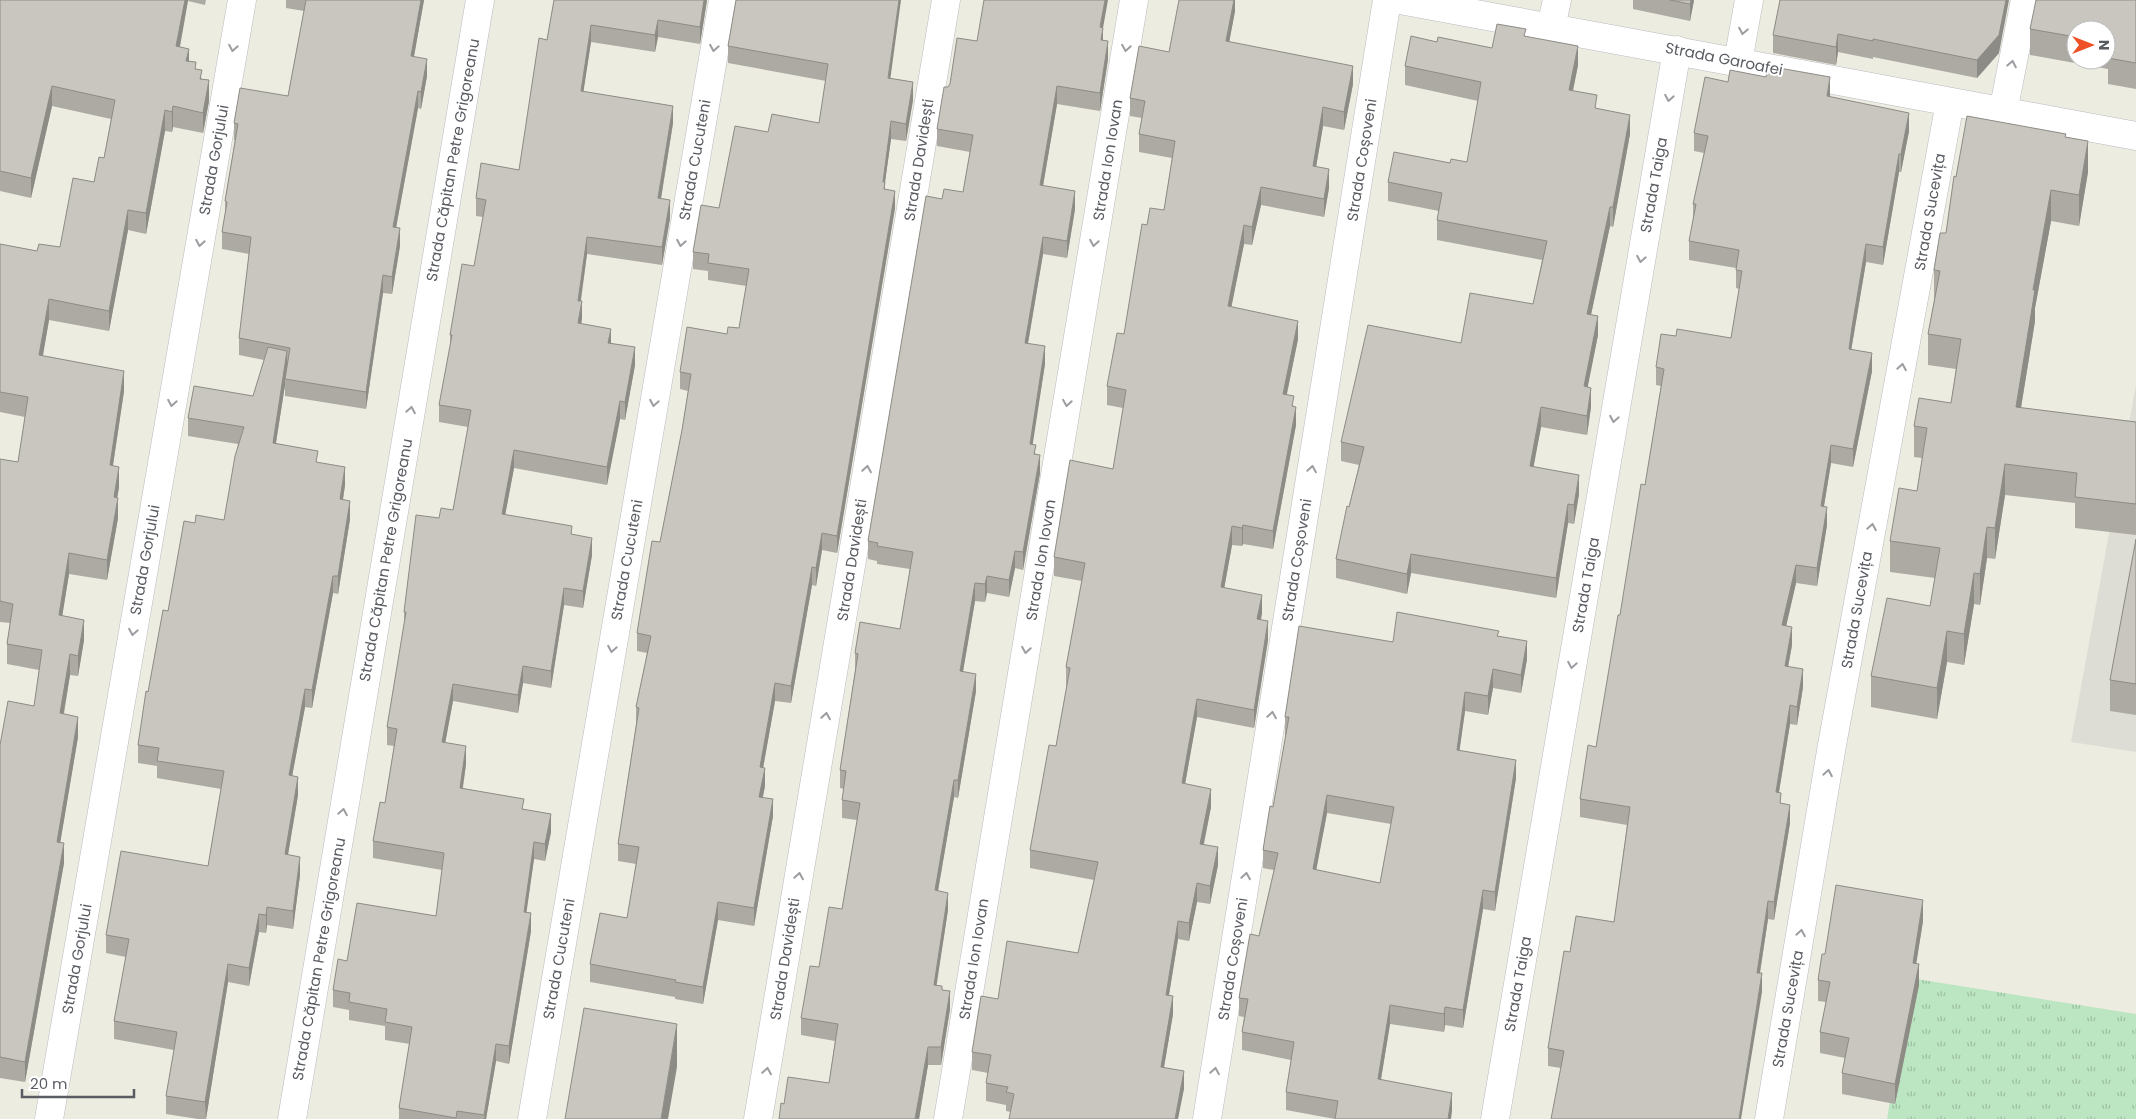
<svg xmlns="http://www.w3.org/2000/svg" width="2136" height="1119" font-family="Poppins,sans-serif">
  <style>
    .industrial { fill: #ddddd5 }
    .grass { fill: url(#grass-tufts) }
    .lines { fill: none; stroke-linecap: round; stroke-linejoin: round }
    .street-casing { stroke: #b9bac0; stroke-width: 29 }
    .street { stroke: #fff; stroke-width: 28 }
    .wall { fill: #acaaa3; fill-rule: evenodd }
    .shaded-wall { fill: #8c8b85 }
    .building { fill: #c8c6be; stroke: #8c8b85; fill-rule: evenodd }
    .oneway { stroke: #9b9da1 }
    .labels { text-anchor: middle; stroke-width: 4; stroke-linejoin: round; paint-order: stroke }
    .street-label { font-size: 15px; fill: #595c62; stroke: #fff }
  </style>
  <defs>
    <pattern id="grass-tufts" width="24" height="20" patternUnits="userSpaceOnUse" patternTransform="scale(1.25)"><rect width="24" height="20" fill="#bce6c2"/><path d="M3 7l-1-3M5 7V3M7 7l1-3M15 17l-1-3M17 17v-4M19 17l1-3" fill="none" stroke="#9cbea1"/></pattern>
  </defs>
  <rect width="100%" height="100%" fill="#edece1"/>
  <path class="industrial" d="M2136 385V752L2071 742Z"/>
  <path class="grass" d="M1910 978 2136 1014V1119H1887Z"/>
  <g class="lines">
    <defs>
      <g id="street">
        <path d="M1400 0 2136 136"/>
        <path d="M1551 27 1557 0"/>
        <path d="M1738 62 1749 0"/>
        <path d="M2003 112 2025 0"/>
        <path d="M49 1119 242 0"/>
        <path d="M292 1119 480 0"/>
        <path d="M532 1119 723 0"/>
        <path d="M758 1119 946 0"/>
        <path d="M948 1119 1134 0"/>
        <path d="M1207 1119 1387 0"/>
        <path d="M1495 1119 1677 50"/>
        <path d="M1769 1119 1832 745 1950 102"/>
      </g>
    </defs>
    <use href="#street" class="street-casing"/>
    <use href="#street" class="street"/>
  </g>
  <g class="wall">
    <path d="M0 0H206L205 5 188 1 180 47 189 61 196 69 202 79 209 101 203 133 173 127 172 132 165 131 146 234 128 230 109 331 49 320 43 356 124 391 113 465 119 487 117 498 118 518 107 580 69 574 62 616 84 640 78 676 70 675 64 714 78 737 60 842 64 863 25 1082 0 1078V745L34 706 39 670 7 664V644L10 623 0 622V459L18 462 25 417 0 412V244L37 251 60 247 94 182 104 158 111 119 52 106 31 198 0 191Z"/>
    <path d="M286 0H424L414 56 427 76 421 109 418 108 396 228 400 246 392 294 383 293 366 409 285 396V385L276 443 318 463 345 485 343 500 350 519 338 594 333 593 312 708 305 707 292 776 298 795 288 855 300 875 293 929 267 925 266 933 259 932 249 986 228 982 206 1119H198L166 1114V1096L174 1050 114 1039V1021L126 957 106 953V935L208 866 221 789 157 778V766L138 763V745L148 692 168 611 195 523 224 520 238 444 188 436V418L253 396 264 360 239 355V338L249 254 222 249V232L225 214V201L235 140H234V123L288 96 304 11 286 8Z"/>
    <path d="M554 0H707L700 44 658 37 655 52 591 42 583 91 673 123 661 199 670 218 662 265 587 254 581 301 582 319 581 324 611 343 635 365 625 420 620 419 607 485 514 468 505 515 572 535 592 555 583 608 564 605 551 688 523 683 518 713 453 701 445 743 466 764 463 788 524 809 551 832 545 861 534 859 526 913 531 931 509 1064 496 1061 486 1119H399V1108L410 1044 385 1040V1026L349 1020V1010L333 1007V990L347 961 436 916 442 870 373 858V841L385 803 394 746 387 745V727L404 629V612L439 518 453 510 468 427 439 422V405L450 347V335L474 266 483 217 476 216V198L519 170 547 40Z"/>
    <path d="M736 0 891 79 913 100 906 141 891 139 885 182V189L895 208 837 553 822 550 816 586 812 585 791 703 775 701 763 768 765 786 763 797 773 816 754 926 718 920 703 1004 675 999V997L590 982V964L627 918 636 864 618 861V844L636 725V707L647 653 637 651V633L660 542 682 430 688 391 680 389V372L727 334 739 328 746 286 708 280V271L693 269V252L719 208 768 132 819 123 826 81 728 63V46Z"/>
    <path d="M1235 0V11L1229 42 1353 84 1344 130 1323 126 1316 167 1329 188 1324 217 1261 205 1252 245 1244 244 1231 307 1298 339 1287 394 1294 407 1296 425 1273 549 1243 544 1242 546 1232 545 1224 588 1262 613 1261 620 1268 640 1254 728 1197 717 1185 784 1211 807 1204 844 1218 865 1210 904 1197 902 1189 941 1178 939 1169 995 1173 1014 1164 1067 1184 1089 1011 1112 1006 1111V1105L986 1101V1083L988 1073 972 1070V1052L998 999 1078 953 1094 880 1030 868V850L1056 746 1067 686 1066 685V667L1082 581 1054 576V557L1113 469 1123 408 1107 405V386L1124 334 1147 225 1164 210 1172 158 1139 152V134L1142 118 1130 116V98L1169 52Z"/>
    <path d="M1633 0H1694L1690 21 1633 9Z"/>
    <path d="M1780 0 1999 53 1977 78 1873 57V59L1838 52 1836 65 1773 53V35Z"/>
    <path d="M2136 0V89L2108 84V69L2030 55V29ZM2076 30H2106V60H2076Z"/>
    <path d="M1103 28V40L1108 59 1100 111 1057 104 1043 186 1075 209 1067 258 1043 254 1028 343 1045 364 1032 444 1036 455 1040 473 1023 570 1015 568 1009 597 987 593 985 602 975 601 963 671 976 691 958 798 954 797 938 891 948 910 936 985 942 990 950 1009 941 1065H928L919 1119H779L784 1104 829 1083 835 1041 801 1035V1018L819 967 842 909 857 820 842 818V800L844 789 840 788V770L855 671V653L900 629 910 569 877 564V561L868 559V541L942 199 963 192 970 152 937 146V129L948 87 977 41Z"/>
    <path d="M1526 36 1578 65 1573 91 1630 134 1613 227 1610 226 1591 315 1598 335 1587 387 1591 407 1587 435 1541 427 1533 467 1579 494 1574 524 1568 523 1556 598 1411 573 1407 594 1336 578V559L1359 465 1341 461V442L1461 343 1533 304 1542 260 1437 240V220L1439 211 1388 201V182L1450 163 1467 162 1478 101 1405 85V66L1437 42 1492 48Z"/>
    <path d="M1728 82 1830 95V97L1909 131 1901 172H1899L1883 265 1866 262 1852 345 1851 350 1872 371 1853 467 1831 463 1824 506 1827 525 1817 586 1796 583 1786 626 1792 645 1788 666 1803 687 1797 725 1790 724 1779 792 1781 804 1790 823 1774 920 1768 919 1760 973 1762 992 1561 1068 1548 1066V1048L1570 952 1614 922 1627 825 1580 817V799L1596 747 1645 485 1661 386 1656 385V367L1676 336 1731 338 1739 289 1736 288V268L1689 260V241L1693 220V204L1704 153 1694 151V133Z"/>
    <path d="M2066 137 2088 172 2079 226 2051 221 2035 308V321L2021 408 2136 422V535L2075 528V503L2005 495 1995 559 1987 558 1980 605 1974 604 1964 665 1947 662 1937 719 1871 707V676L1930 606 1935 578 1890 572V541L1917 491 1922 458 1914 457V426L1951 403 1956 369 1928 365V334L1934 301V270L1946 233 1956 177Z"/>
    <path d="M2136 539V715L2110 711V680Z"/>
    <path d="M1499 636 1527 659 1521 693 1493 688 1488 715 1465 711 1459 751 1516 778 1495 911 1483 909 1463 1028 1445 1025 1444 1032 1390 1024 1381 1079 1452 1111 1335 1119 1286 1110V1092L1291 1060 1242 1050V1032L1244 1017 1239 1016V998L1259 936 1274 870 1263 868V850L1273 807 1286 735H1285V717L1393 642ZM1327 813 1391 824 1380 883 1316 870Z"/>
    <path d="M1923 921 1916 963 1919 985 1895 1104 1842 1094V1073L1845 1058 1820 1053V1032L1826 1002 1818 1001V980L1825 954Z"/>
  </g>
  <g class="shaded-wall">
    <path d="M185 0H188L176 67V46Z"/>
    <path d="M421 0H424L411 73V56Z"/>
    <path d="M704 0H707L700 44V27Z"/>
    <path d="M899 0H901L888 96V78Z"/>
    <path d="M1105 0H1108L1103 28V45L1101 58 1100 27Z"/>
    <path d="M1234 0H1235V11L1226 59V41Z"/>
    <path d="M1691 0H1694L1690 21V4Z"/>
    <path d="M2006 0H2009L1999 53 1977 78V60Z"/>
    <path d="M658 20V37L655 52V35Z"/>
    <path d="M591 25V42L581 108V91Z"/>
    <path d="M1838 34V52L1836 65V47Z"/>
    <path d="M1108 41V59L1100 111V93Z"/>
    <path d="M1578 46V65L1569 109V90Z"/>
    <path d="M189 49V69L186 61Z"/>
    <path d="M427 59V76L421 109V92Z"/>
    <path d="M1353 66V84L1344 130V112Z"/>
    <path d="M1830 77V95L1827 115V96Z"/>
    <path d="M209 80V101L203 133V113Z"/>
    <path d="M913 82V100L906 141V124Z"/>
    <path d="M52 86V106L31 198V178Z"/>
    <path d="M1057 86V104L1040 203V185Z"/>
    <path d="M418 91V108L393 244V227Z"/>
    <path d="M173 106V127L172 132V112Z"/>
    <path d="M673 106V123L658 216V198Z"/>
    <path d="M1323 107V126L1313 185V166Z"/>
    <path d="M165 110V131L146 234V213Z"/>
    <path d="M1909 113V131L1901 172V154Z"/>
    <path d="M1630 115V134L1613 227V207Z"/>
    <path d="M891 121V139L885 182V200L883 182Z"/>
    <path d="M2088 141V172L2079 226V195Z"/>
    <path d="M1899 154V172L1883 265V247Z"/>
    <path d="M1329 169V188L1324 217V199Z"/>
    <path d="M1261 187V205L1252 245V227Z"/>
    <path d="M2051 190V221L2035 308V321L2016 438V407L2033 290Z"/>
    <path d="M895 191V208L837 553V536Z"/>
    <path d="M1075 191V209L1067 258V241Z"/>
    <path d="M670 200V218L662 265V247Z"/>
    <path d="M1610 207V226L1587 333V314Z"/>
    <path d="M128 210V230L109 331V311Z"/>
    <path d="M1244 225V244L1228 324V306Z"/>
    <path d="M400 228V246L392 294V277Z"/>
    <path d="M587 237V254L578 318V301Z"/>
    <path d="M1043 237V254L1025 361V343Z"/>
    <path d="M1866 244V262L1852 345 1849 367V349L1852 327Z"/>
    <path d="M383 275V293L366 409V392Z"/>
    <path d="M49 299V320L39 376V355Z"/>
    <path d="M582 301V319L578 341V323Z"/>
    <path d="M1598 316V335L1584 406V386Z"/>
    <path d="M1298 321V339L1283 412V394Z"/>
    <path d="M611 329V347L608 343Z"/>
    <path d="M1045 346V364L1030 462V444Z"/>
    <path d="M635 347V365L625 420V402Z"/>
    <path d="M287 351V369L285 379V385L273 461V443Z"/>
    <path d="M1872 353V371L1853 467V449Z"/>
    <path d="M124 371V391L110 485V465Z"/>
    <path d="M1591 388V407L1587 435V416Z"/>
    <path d="M620 401V419L607 485V467Z"/>
    <path d="M1296 407V425L1273 549V531Z"/>
    <path d="M1541 407V427L1530 486V466Z"/>
    <path d="M1831 445V463L1821 524V506Z"/>
    <path d="M514 450V468L502 532V514Z"/>
    <path d="M1040 455V473L1023 570V552Z"/>
    <path d="M2005 464V495L1995 559V528Z"/>
    <path d="M119 467V487L114 517V497Z"/>
    <path d="M345 467V485L340 517V499Z"/>
    <path d="M1579 475V494L1574 524V505Z"/>
    <path d="M118 498V518L107 580V560Z"/>
    <path d="M350 501V519L338 594V576Z"/>
    <path d="M1568 504V523L1556 598V578Z"/>
    <path d="M1827 507V525L1817 586V568Z"/>
    <path d="M1243 525V544L1242 546V528Z"/>
    <path d="M1232 526V545L1221 606V587Z"/>
    <path d="M1987 527V558L1980 605V574Z"/>
    <path d="M822 533V550L816 586V568Z"/>
    <path d="M592 538V555L583 608V591Z"/>
    <path d="M1015 551V568L1009 597V580Z"/>
    <path d="M69 553V574L59 636V615Z"/>
    <path d="M1411 554V573L1407 594V574Z"/>
    <path d="M1796 565V583L1782 644V625Z"/>
    <path d="M812 567V585L791 703V686Z"/>
    <path d="M1974 573V604L1964 665V634Z"/>
    <path d="M333 576V593L312 708V690Z"/>
    <path d="M987 576V593L985 602V584Z"/>
    <path d="M975 583V601L960 689V671Z"/>
    <path d="M564 588V605L551 688V671Z"/>
    <path d="M1262 595V613L1257 638V619Z"/>
    <path d="M84 620V640L78 676V656Z"/>
    <path d="M1268 621V640L1254 728V710Z"/>
    <path d="M1792 627V645L1785 684V666Z"/>
    <path d="M1947 631V662L1937 719V688Z"/>
    <path d="M1527 641V659L1521 693V675Z"/>
    <path d="M70 654V675L60 734V713Z"/>
    <path d="M523 666V683L518 713V695Z"/>
    <path d="M1493 669V688L1488 715V696Z"/>
    <path d="M1803 669V687L1797 725V707Z"/>
    <path d="M976 674V691L958 798V780Z"/>
    <path d="M775 683V701L760 785V767Z"/>
    <path d="M453 684V701L442 760V742Z"/>
    <path d="M305 689V707L289 793V775Z"/>
    <path d="M1465 692V711L1457 769V750Z"/>
    <path d="M1197 699V717L1182 801V783Z"/>
    <path d="M1790 705V724L1776 810V792Z"/>
    <path d="M78 717V737L57 862V842Z"/>
    <path d="M466 746V764L460 805V788Z"/>
    <path d="M1516 760V778L1495 911V892Z"/>
    <path d="M765 768V786L759 814V797Z"/>
    <path d="M298 777V795L285 872V854Z"/>
    <path d="M954 780V797L935 908V890Z"/>
    <path d="M1211 789V807L1200 862V844Z"/>
    <path d="M1327 795V813L1313 887V869Z"/>
    <path d="M773 799V816L754 926V908Z"/>
    <path d="M1790 805V823L1774 920V902Z"/>
    <path d="M551 814V832L545 861V844Z"/>
    <path d="M534 842V859L524 930V912Z"/>
    <path d="M64 843V863L25 1082V1062Z"/>
    <path d="M1218 847V865L1210 904V886Z"/>
    <path d="M300 857V875L293 929V911Z"/>
    <path d="M1197 883V902L1189 941V923Z"/>
    <path d="M1483 890V909L1463 1028V1010Z"/>
    <path d="M948 893V910L934 1002V985Z"/>
    <path d="M1923 900V921L1913 984V963Z"/>
    <path d="M1768 901V919L1757 991V973Z"/>
    <path d="M718 902V920L703 1004V987Z"/>
    <path d="M267 907V925L266 933V915Z"/>
    <path d="M531 913V931L509 1064V1046Z"/>
    <path d="M259 914V932L249 986V968Z"/>
    <path d="M1178 921V939L1166 1013V995Z"/>
    <path d="M228 964V982L206 1119 205 1102Z"/>
    <path d="M1919 964V985L1895 1104V1084Z"/>
    <path d="M1762 973V992L1741 1119H1739Z"/>
    <path d="M950 991V1009L941 1065V1047Z"/>
    <path d="M1173 996V1014L1161 1085V1067Z"/>
    <path d="M1390 1005V1024L1378 1097V1079Z"/>
    <path d="M1445 1007V1025L1444 1032V1014Z"/>
    <path d="M677 1024V1067L668 1119H661Z"/>
    <path d="M496 1044V1061L486 1119H484Z"/>
    <path d="M928 1047V1065L919 1119H915Z"/>
    <path d="M1184 1071V1089L1178 1119H1175Z"/>
    <path d="M1452 1093V1111L1451 1119H1448Z"/>
  </g>
  <g class="building">
    <path d="M0 0H185L176 46 189 49 186 61 196 62 195 69 202 70 200 79 209 80 203 113 173 106 172 112 165 110 146 213 128 210 109 311 49 299 39 355 124 371 110 465 119 467 114 497 118 498 107 560 69 553 59 615 84 620 78 656 70 654 60 713 78 717 57 842 64 843 25 1062 0 1057V745L8 701 34 706 42 650 7 644 13 604 0 601V459L18 462 28 397 0 392V244L37 251 39 244 60 247 73 178 94 182 99 157 104 158 115 100 52 86 31 178 0 171Z"/>
    <path d="M306 0H421L411 56 427 59 421 92 418 91 393 227 400 228 392 277 383 275 366 392 285 379 290 348 239 338 251 237 222 232 227 202 225 201 238 124 234 123 240 88 288 96Z"/>
    <path d="M554 0H704L700 27 658 20 655 35 591 25 581 91 673 106 658 198 670 200 662 247 587 237 578 301H582L578 323 611 329 608 343 635 347 625 402 620 401 607 467 514 450 502 514 572 526 571 534 592 538 583 591 564 588 551 671 523 666 518 695 453 684 442 742 466 746 460 788 524 799 522 809 551 814 545 844 534 842 524 912 531 913 509 1046 496 1044 484 1115 457 1111 456 1118 399 1108 412 1027 385 1022 387 1009 349 1002 350 993 333 990 338 959 347 961 357 903 436 916 444 853 373 841 380 802 385 803 397 729 387 727 406 612H404L416 515 439 518 441 508 453 510 471 410 439 405 452 335H450L462 264 474 266 486 200 476 198 481 163 519 170 539 38 547 40Z"/>
    <path d="M736 0H899L888 78 913 82 906 124 891 121 883 182H885L884 189 895 191 837 536 822 533 816 568 812 567 791 686 775 683 760 767 765 768 759 797 773 799 754 908 718 902 703 987 675 982 676 980 590 964 600 913 627 918 639 847 618 844 639 708 636 707 651 636 637 633 652 541 660 542 682 430 691 374 680 372 687 327 727 334 728 327 739 328 749 269 708 263 709 254 693 252 701 205 719 208 735 126 768 132 772 114 819 123 828 64 728 46Z"/>
    <path d="M984 0H1105L1100 27 1103 28 1101 40 1108 41 1100 93 1057 86 1040 185 1075 191 1067 241 1043 237 1025 343 1045 346 1030 444 1036 445 1034 454 1040 455 1023 552 1015 551 1009 580 987 576 985 584 975 583 960 671 976 674 958 780H954L935 890 948 893 934 985 942 986V990L950 991 941 1047H928L915 1119H779L781 1103 784 1104 788 1077 829 1083 838 1024 801 1018 810 966 819 967 829 907 842 909 860 803 842 800 846 771 840 770 858 654 855 653 860 622 900 629 913 552 877 546 878 543 868 541 926 196 942 199 944 189 963 192 973 135 937 129 944 87H948L950 84 957 38 977 41Z"/>
    <path d="M1179 0H1234L1226 41 1353 66 1344 112 1323 107 1313 166 1329 169 1324 199 1261 187 1252 227 1244 225 1228 306 1298 321 1283 394 1294 396 1292 406 1296 407 1273 531 1243 525 1242 528 1232 526 1221 587 1262 595 1257 619 1268 621 1254 710 1197 699 1182 783 1211 789 1200 844 1218 847 1210 886 1197 883 1189 923 1178 921 1166 995 1173 996 1161 1067 1184 1071 1175 1119H1009L1014 1094 1006 1092 1008 1087 986 1083 991 1055 972 1052 981 996 998 999 1007 941 1078 953 1098 862 1030 850 1049 745 1056 746 1070 668 1066 667 1085 563 1054 557 1070 460 1113 469 1126 390 1107 386 1117 333 1124 334 1142 224 1147 225 1150 208 1164 210 1175 141 1139 134 1145 101 1130 98 1139 46 1169 52Z"/>
    <path d="M1670 0H1691L1690 4Z"/>
    <path d="M1780 0H2006L1999 35 1977 60 1873 39V41L1838 34 1836 47 1773 35Z"/>
    <path d="M2036 0H2136V63L2108 58 2111 44 2106 43V30H2076V37L2030 29Z"/>
    <path d="M1497 24 1526 29 1524 36 1578 46 1569 90 1597 95 1595 108 1630 115 1613 207H1610L1587 314 1598 316 1584 386 1591 388 1587 416 1541 407 1530 466 1579 475 1574 505 1568 504 1556 578 1411 554 1407 574 1336 559 1347 506 1349 507 1364 447 1341 442 1368 325 1461 343 1470 293 1533 304 1547 241 1437 220 1442 193 1388 182 1394 152 1450 163 1451 159 1467 162 1481 82 1405 66 1411 36 1437 42 1438 37 1492 48Z"/>
    <path d="M1768 66 1830 77 1827 96 1909 113 1901 154H1899L1883 247 1866 244 1852 327 1849 349 1872 353 1853 449 1831 445 1821 506 1827 507 1817 568 1796 565 1782 625 1792 627 1785 666 1803 669 1797 707 1790 705 1776 792 1781 793 1780 803 1790 805 1774 902 1768 901 1757 973H1762L1739 1119H1551L1564 1051 1548 1048 1564 951 1570 952 1576 916 1614 922 1630 807 1580 799 1588 745 1596 747 1618 615H1620L1641 484 1645 485 1664 369 1656 367 1661 334 1676 336 1677 329 1731 338 1742 271 1736 270 1739 250 1689 241 1696 204H1693L1708 136 1694 133 1705 77 1728 82 1730 70 1766 77Z"/>
    <path d="M1967 116 2066 134 2065 137 2088 141 2079 195 2051 190 2033 290H2035L2016 407 2136 422V504L2075 497 2077 473 2005 464 1995 528 1987 527 1980 574 1974 573 1964 634 1947 631 1937 688 1871 676 1887 598 1930 606 1940 548 1890 541 1899 488 1917 491 1927 428 1914 426 1919 398 1951 403 1961 339 1928 334 1940 271 1934 270 1940 233H1946L1954 176 1956 177Z"/>
    <path d="M268 347 287 351 273 443 318 451 316 462 345 467 340 499 350 501 338 576H333L312 690 305 689 289 775 298 777 285 854 300 857 293 911 267 907 266 915 259 914 249 968 228 964 205 1102 166 1096 177 1032 114 1021 129 939 106 935 121 851 208 866 224 771 157 761 159 748 138 745 146 691 148 692 163 610 168 611 184 521 195 523 196 515 224 520 235 456 244 427 188 418 194 386 253 396Z"/>
    <path d="M2136 539V684L2110 680Z"/>
    <path d="M1397 612 1499 631 1497 636 1527 641 1521 675 1493 669 1488 696 1465 692 1457 750 1516 760 1495 892 1483 890 1463 1010 1445 1007 1444 1014 1390 1005 1378 1079 1452 1093 1448 1119H1335L1338 1101 1286 1092 1294 1042 1242 1032 1248 999 1239 998 1250 934 1259 936 1278 853 1263 850 1270 806 1273 807 1289 717H1285L1299 626 1393 642ZM1327 795 1394 807 1380 883 1313 869Z"/>
    <path d="M1836 885 1923 900 1913 963 1919 964 1895 1084 1842 1073 1849 1038 1820 1032 1830 982 1818 980 1822 954H1825Z"/>
    <path d="M584 1008 677 1024 661 1119H565Z"/>
  </g>
  <defs><path id="oneway-chevron" d="M-2-3.5L2.5 0L-2 3.5" fill="none" stroke-width="1.6" stroke-linecap="round" stroke-linejoin="round" transform="scale(1.25)"/></defs>
  <g class="oneway">
    <use href="#oneway-chevron" transform="translate(1743 31) rotate(101)"/>
    <use href="#oneway-chevron" transform="translate(233 48) rotate(100)"/>
    <use href="#oneway-chevron" transform="translate(714 48) rotate(100)"/>
    <use href="#oneway-chevron" transform="translate(1126 48) rotate(99)"/>
    <use href="#oneway-chevron" transform="translate(2012 64) rotate(-79)"/>
    <use href="#oneway-chevron" transform="translate(1669 98) rotate(100)"/>
    <use href="#oneway-chevron" transform="translate(200 243) rotate(100)"/>
    <use href="#oneway-chevron" transform="translate(681 243) rotate(100)"/>
    <use href="#oneway-chevron" transform="translate(1094 243) rotate(99)"/>
    <use href="#oneway-chevron" transform="translate(1641 259) rotate(100)"/>
    <use href="#oneway-chevron" transform="translate(1902 367) rotate(-80)"/>
    <use href="#oneway-chevron" transform="translate(172 403) rotate(100)"/>
    <use href="#oneway-chevron" transform="translate(654 403) rotate(100)"/>
    <use href="#oneway-chevron" transform="translate(1067 403) rotate(99)"/>
    <use href="#oneway-chevron" transform="translate(411 410) rotate(-80)"/>
    <use href="#oneway-chevron" transform="translate(1614 419) rotate(100)"/>
    <use href="#oneway-chevron" transform="translate(867 469) rotate(-81)"/>
    <use href="#oneway-chevron" transform="translate(1312 469) rotate(-81)"/>
    <use href="#oneway-chevron" transform="translate(1872 527) rotate(-80)"/>
    <use href="#oneway-chevron" transform="translate(133 632) rotate(100)"/>
    <use href="#oneway-chevron" transform="translate(612 649) rotate(100)"/>
    <use href="#oneway-chevron" transform="translate(1026 650) rotate(99)"/>
    <use href="#oneway-chevron" transform="translate(1572 665) rotate(100)"/>
    <use href="#oneway-chevron" transform="translate(1272 715) rotate(-81)"/>
    <use href="#oneway-chevron" transform="translate(826 716) rotate(-81)"/>
    <use href="#oneway-chevron" transform="translate(1828 773) rotate(-80)"/>
    <use href="#oneway-chevron" transform="translate(343 812) rotate(-80)"/>
    <use href="#oneway-chevron" transform="translate(799 876) rotate(-81)"/>
    <use href="#oneway-chevron" transform="translate(1246 876) rotate(-81)"/>
    <use href="#oneway-chevron" transform="translate(1801 933) rotate(-80)"/>
    <use href="#oneway-chevron" transform="translate(767 1071) rotate(-81)"/>
    <use href="#oneway-chevron" transform="translate(1215 1071) rotate(-81)"/>
  </g>
  <g class="labels">
    <g class="street-label">
      <text transform="translate(1724 59) rotate(11)" y="5">Strada Garoafei</text>
      <text transform="translate(214 160) rotate(-80)" y="5">Strada Gorjului</text>
      <text transform="translate(453 160) rotate(-80)" y="5">Strada Căpitan Petre Grigoreanu</text>
      <text transform="translate(695 160) rotate(-80)" y="5">Strada Cucuteni</text>
      <text transform="translate(919 160) rotate(-81)" y="5">Strada Davidești</text>
      <text transform="translate(1108 160) rotate(-81)" y="5">Strada Ion Iovan</text>
      <text transform="translate(1362 160) rotate(-81)" y="5">Strada Coșoveni</text>
      <text transform="translate(1654 185) rotate(-80)" y="5">Strada Taiga</text>
      <text transform="translate(1930 212) rotate(-80)" y="5">Strada Sucevița</text>
      <text transform="translate(145 560) rotate(-80)" y="5">Strada Gorjului</text>
      <text transform="translate(386 560) rotate(-80)" y="5">Strada Căpitan Petre Grigoreanu</text>
      <text transform="translate(627 560) rotate(-80)" y="5">Strada Cucuteni</text>
      <text transform="translate(852 560) rotate(-81)" y="5">Strada Davidești</text>
      <text transform="translate(1041 560) rotate(-81)" y="5">Strada Ion Iovan</text>
      <text transform="translate(1297 560) rotate(-81)" y="5">Strada Coșoveni</text>
      <text transform="translate(1586 585) rotate(-80)" y="5">Strada Taiga</text>
      <text transform="translate(1857 610) rotate(-80)" y="5">Strada Sucevița</text>
      <text transform="translate(77 959) rotate(-80)" y="5">Strada Gorjului</text>
      <text transform="translate(319 959) rotate(-80)" y="5">Strada Căpitan Petre Grigoreanu</text>
      <text transform="translate(559 959) rotate(-80)" y="5">Strada Cucuteni</text>
      <text transform="translate(785 959) rotate(-81)" y="5">Strada Davidești</text>
      <text transform="translate(974 959) rotate(-81)" y="5">Strada Ion Iovan</text>
      <text transform="translate(1233 959) rotate(-81)" y="5">Strada Coșoveni</text>
      <text transform="translate(1518 984) rotate(-80)" y="5">Strada Taiga</text>
      <text transform="translate(1788 1009) rotate(-80)" y="5">Strada Sucevița</text>
    </g>
  </g>
  <g transform="translate(2091 45) rotate(90)"><circle r="24" fill="#ffffff" stroke="#bdbec0"/>
  <path d="M0-4L9 19L0 12L-9 19Z" fill="#ee5125"/>
  <text y="-8" font-size="14" font-weight="bold" text-anchor="middle" fill="#595c62">N</text>
  </g>
  <path d="M22 1089v8h112v-8" fill="none" stroke="#595c62" stroke-width="2.5"/>
  <text x="30" y="1089" font-size="15" fill="#595c62" stroke="#ffffff" stroke-width="4" paint-order="stroke">20 m</text>
</svg>
